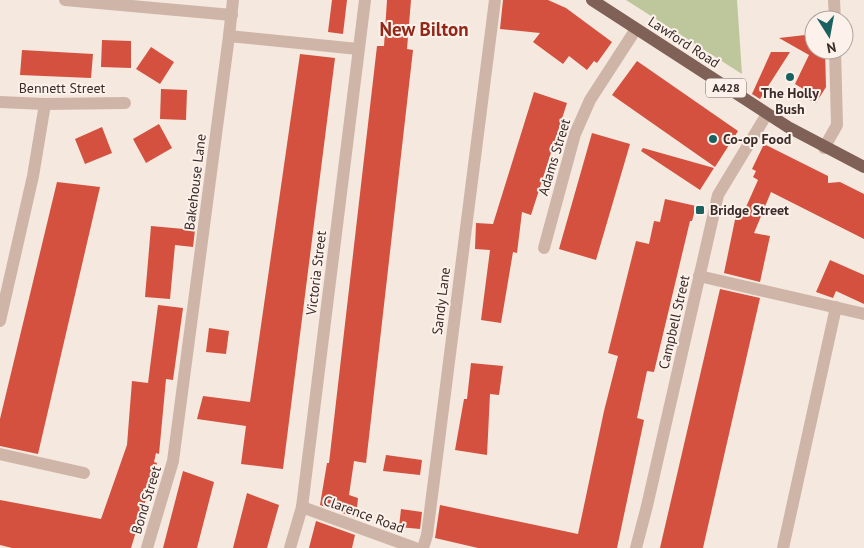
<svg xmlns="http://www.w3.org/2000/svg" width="864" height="548" font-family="'PT Sans',sans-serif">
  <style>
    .green { fill: #bdc79b }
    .building { fill: #d3513e }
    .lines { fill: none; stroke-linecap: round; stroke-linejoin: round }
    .minor { stroke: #cfb5a8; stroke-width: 12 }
    .major { stroke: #7f6158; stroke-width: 12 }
    .poi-dot { fill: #19625f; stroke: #fcf2eb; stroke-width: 2 }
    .labels { text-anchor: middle; stroke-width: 4; stroke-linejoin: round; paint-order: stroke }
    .shield { fill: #fcf2eb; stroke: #756763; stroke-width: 1 }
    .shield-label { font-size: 12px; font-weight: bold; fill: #3b2c29 }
    .street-label { font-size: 14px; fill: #3b2c29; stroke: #fcf2eb }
    .poi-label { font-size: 14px; font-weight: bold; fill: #3b2c29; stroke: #fcf2eb; text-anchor: start }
    .district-label { font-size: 19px; font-weight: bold; fill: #942718; stroke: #fcf2eb }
  </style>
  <rect width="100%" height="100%" fill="#f5e8de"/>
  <path class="green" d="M626 0H737L742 74Z"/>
  <g class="building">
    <path d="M332 0H347L343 34 328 32Z"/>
    <path d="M387 0H411L407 49 413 50 366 463 354 461 349 495 358 498 356 518 320 505 327 463H329L377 46H384Z"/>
    <path d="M503 0H548L566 8 612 42 597 63 594 61 587 70 569 56 563 64 533 42 540 33 500 29Z"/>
    <path d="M814 34V50H825L826 87 816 103 801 96 805 90 795 84 809 55 779 38Z"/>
    <path d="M102 40 131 41V68L101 67Z"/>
    <path d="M151 47 174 62 160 84 136 69Z"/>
    <path d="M22 50 93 54 91 78 20 75Z"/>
    <path d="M771 52H790L760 99 752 94Z"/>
    <path d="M300 54 335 58 283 469 241 464 246 426 197 419 203 396 250 402Z"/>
    <path d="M637 61 738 131 715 167 612 95Z"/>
    <path d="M161 89 187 90 186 120 160 119Z"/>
    <path d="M534 92 567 103 531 215 522 212 517 253 513 252 501 323 481 320 490 250 475 249 476 223 493 224Z"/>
    <path d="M159 124 172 148 146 163 133 139Z"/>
    <path d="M102 127 112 153 85 164 75 139Z"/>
    <path d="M592 133 630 144 596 260 559 249Z"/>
    <path d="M764 144 828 176V183L840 182 864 194V239L771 192 754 233 770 236 760 282 724 273 736 215 742 216 758 180 753 177 756 171 752 169Z"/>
    <path d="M643 148 714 168 700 190 641 151Z"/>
    <path d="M57 182 100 187 38 454 0 446V419Z"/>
    <path d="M665 199 696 206 692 221H690L654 372 647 371 637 418 644 420 617 548H478L435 538 440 505 578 534 604 411 618 356 608 353 636 241 649 244 654 221 660 222Z"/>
    <path d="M151 226 195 230 193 247 175 245 170 299 145 297Z"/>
    <path d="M830 260 864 275V304L836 291 833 298 816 292Z"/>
    <path d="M720 289 760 298 703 548H660Z"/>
    <path d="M158 305 183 308 173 380 166 379 159 454 156 453 154 462 157 463 131 548H12L0 545V500L101 519 127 445 132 381 148 383Z"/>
    <path d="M209 328 229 331 226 354 206 352Z"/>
    <path d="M471 363 503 366 499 395 490 394 487 455 455 450 464 399H467Z"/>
    <path d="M386 455 422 460 420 475 383 471Z"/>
    <path d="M183 471 214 482 197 548H163Z"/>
    <path d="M247 493 279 505 267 548H233Z"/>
    <path d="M401 509 422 512 420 529 399 527Z"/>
    <path d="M316 521 355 535 352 548H309Z"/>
  </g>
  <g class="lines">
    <g class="minor">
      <path d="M65 0 232 15"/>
      <path d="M834 0 835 20"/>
      <path d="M229 36 233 0"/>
      <path d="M0 102 45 104 125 103"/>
      <path d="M824 148 837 125 835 50"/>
      <path d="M544 248 575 134 590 100 636 29"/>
      <path d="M699 276 864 314"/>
      <path d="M0 321 33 176 45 104"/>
      <path d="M0 454 84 473"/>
      <path d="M302 507 415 548"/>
      <path d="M147 548 173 461 229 36 358 49"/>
      <path d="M290 548 302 507 365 0"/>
      <path d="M423 548 427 535 495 0"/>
      <path d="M636 548 647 506 718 195 767 114"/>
      <path d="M783 548 836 307"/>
    </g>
    <path class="major" d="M592 0 788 127 864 167"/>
  </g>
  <g class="poi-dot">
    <circle cx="790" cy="77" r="5"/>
    <circle cx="713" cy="139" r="5"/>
    <rect x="695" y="205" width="10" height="10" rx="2.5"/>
  </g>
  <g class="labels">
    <rect class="shield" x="706" y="78.5" width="40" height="19" rx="4"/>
    <g class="shield-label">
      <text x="726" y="92">A428</text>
    </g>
    <g class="street-label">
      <text transform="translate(684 42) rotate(33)" y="5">Lawford Road</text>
      <text x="62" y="93">Bennett Street</text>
      <text transform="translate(554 157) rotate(-73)" y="5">Adams Street</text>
      <text transform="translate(195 182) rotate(-83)" y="5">Bakehouse Lane</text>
      <text transform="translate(316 273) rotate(-83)" y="5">Victoria Street</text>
      <text transform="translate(441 301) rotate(-83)" y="5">Sandy Lane</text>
      <text transform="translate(674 322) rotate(-77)" y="5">Campbell Street</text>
      <text transform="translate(146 500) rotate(-73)" y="5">Bond Street</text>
      <text transform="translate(364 514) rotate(20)" y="5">Clarence Road</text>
    </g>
    <g class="poi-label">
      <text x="790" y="98" text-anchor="middle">The Holly<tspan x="790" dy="16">Bush</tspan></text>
      <text x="723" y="144">Co-op Food</text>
      <text x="710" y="215">Bridge Street</text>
    </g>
    <g class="district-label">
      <text x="424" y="36">New Bilton</text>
    </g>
  </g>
  <g transform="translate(829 35) rotate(169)"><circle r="24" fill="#fcf2eb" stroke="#afa39d"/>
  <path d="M0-4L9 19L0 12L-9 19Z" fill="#19625f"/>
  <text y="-8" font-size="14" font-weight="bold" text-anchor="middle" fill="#3b2c29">N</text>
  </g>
</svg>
